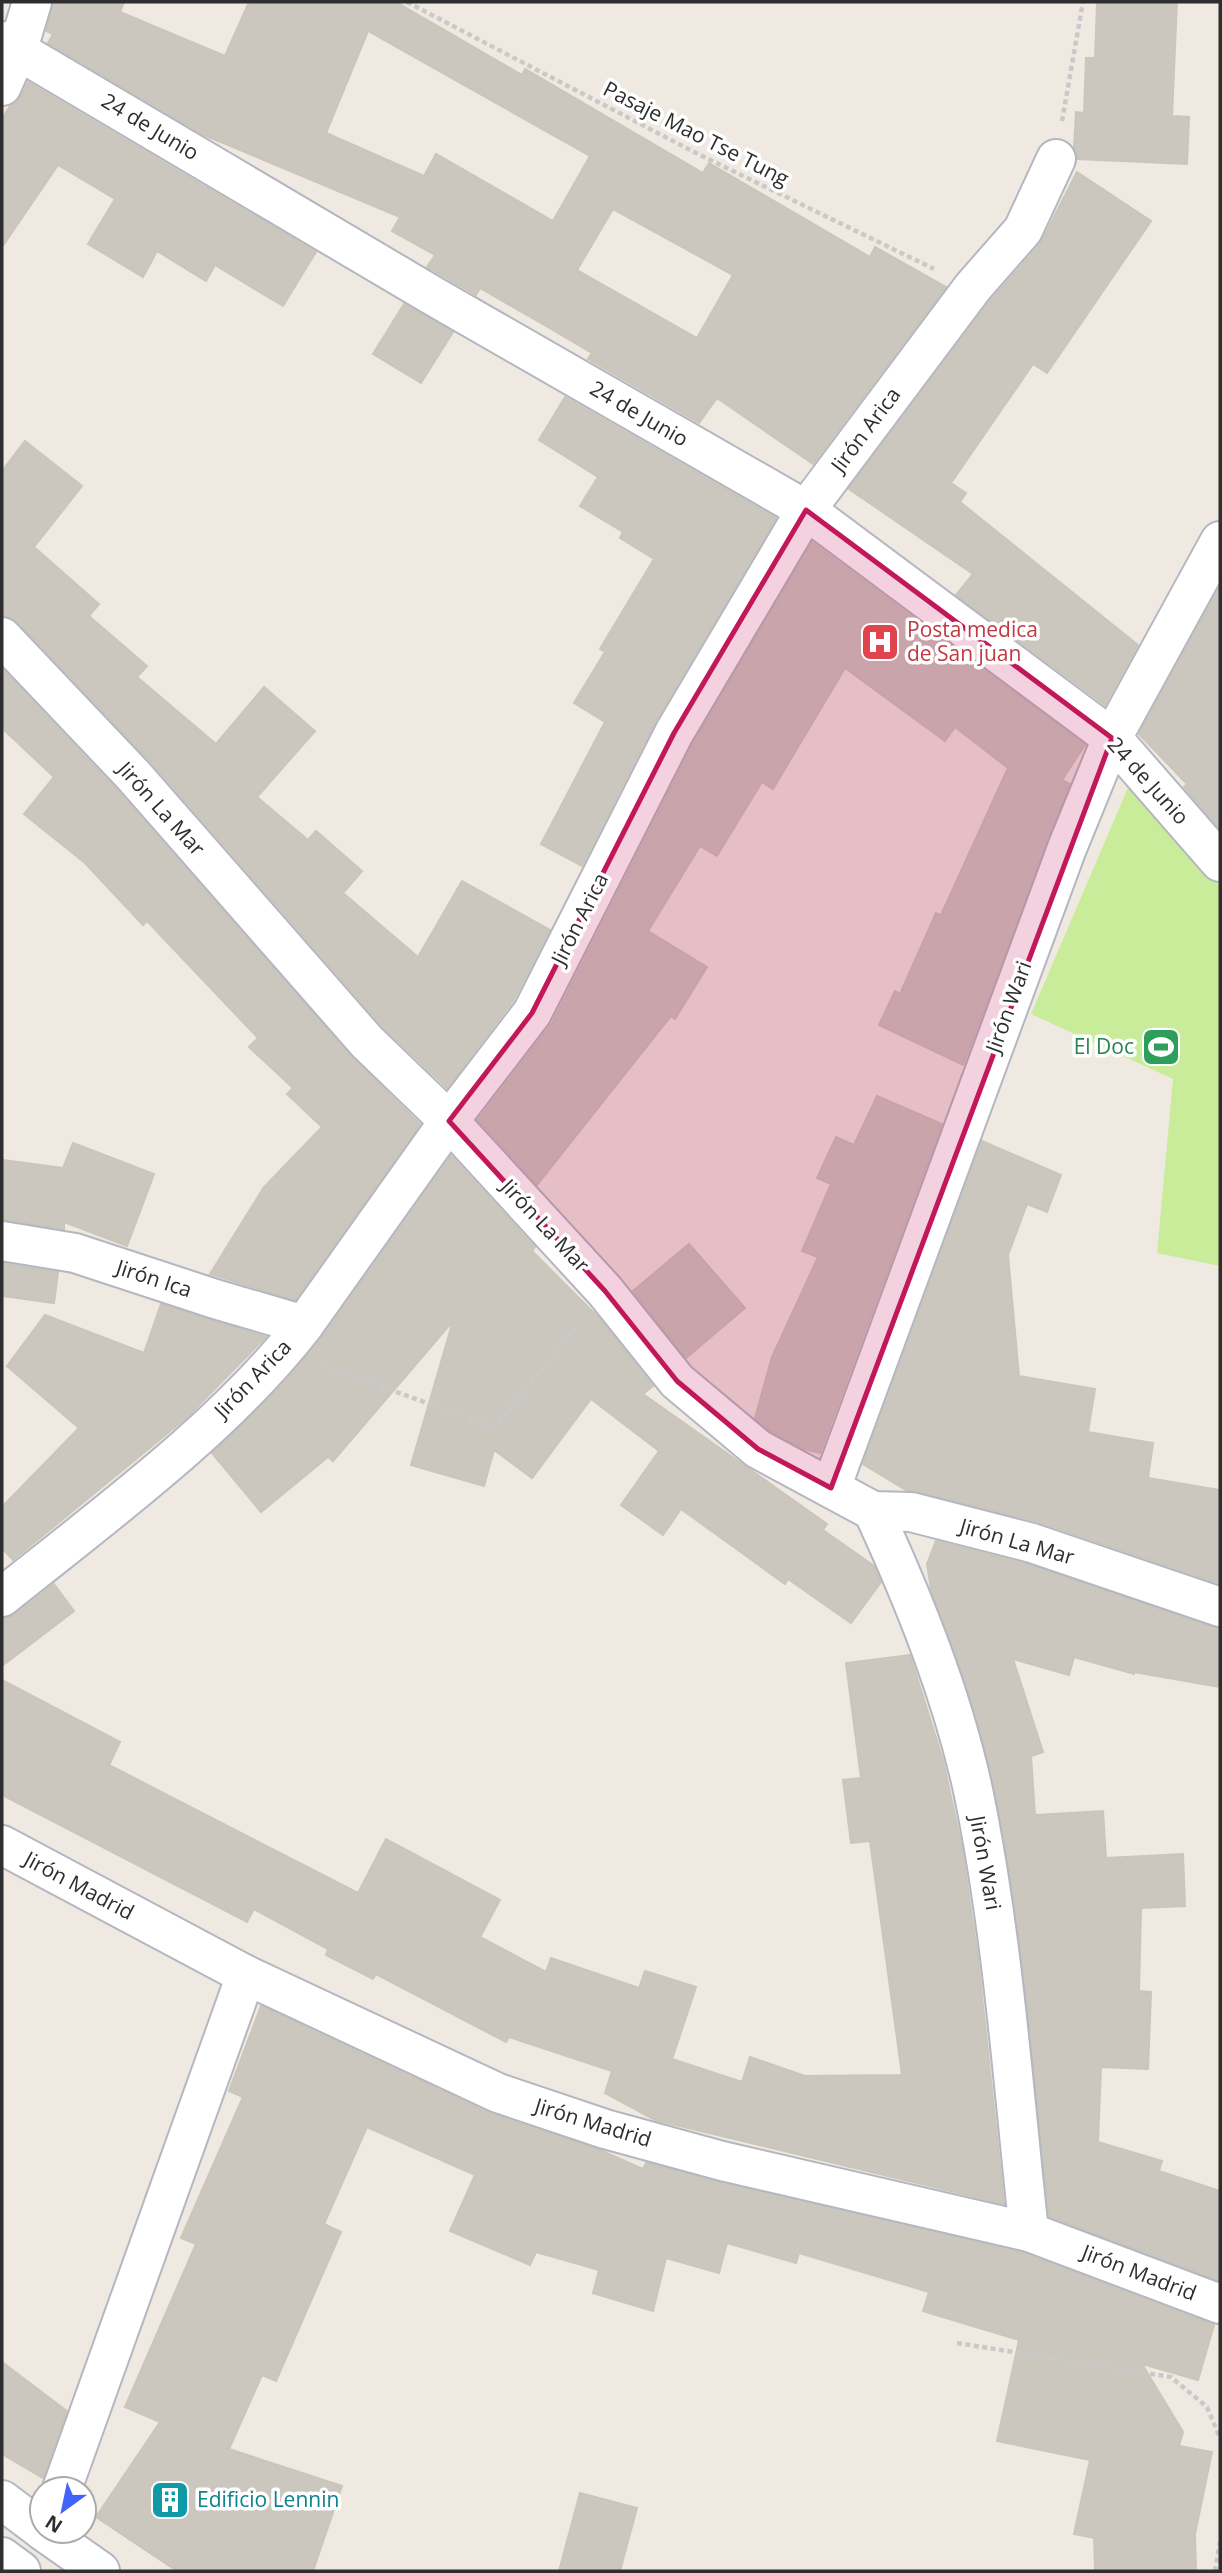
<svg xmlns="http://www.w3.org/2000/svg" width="1222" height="2573" font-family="'Open Sans',sans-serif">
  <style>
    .pitch { fill: #c9ec9a }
    .building { fill: #cbc7bf; stroke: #cbc5ba; stroke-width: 2; fill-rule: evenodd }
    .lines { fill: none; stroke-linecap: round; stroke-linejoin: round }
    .minor-casing { stroke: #b4b7c1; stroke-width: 42 }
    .path { stroke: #c9c9c9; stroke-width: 4.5; stroke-dasharray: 5 3.5; stroke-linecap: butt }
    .minor { stroke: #fff; stroke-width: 38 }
    .marked { fill: #c2185b; fill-opacity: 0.2; stroke: #c2185b; stroke-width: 5; stroke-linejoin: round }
    .labels { text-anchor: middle; stroke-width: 7; stroke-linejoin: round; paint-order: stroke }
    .street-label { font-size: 21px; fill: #2e2e2e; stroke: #fff }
    .health-label { font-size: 21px; fill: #be3a42; stroke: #fff; text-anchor: start }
    .leisure-label { font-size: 21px; fill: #27864d; stroke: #fff; text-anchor: end }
    .culture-label { font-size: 21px; fill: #0d838f; stroke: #fff; text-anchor: start }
  </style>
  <rect width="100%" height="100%" fill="#efe9e1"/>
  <path class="pitch" d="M1130 783 1220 886V1266L1157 1253 1173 1079 1031 1014Z"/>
  <g class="building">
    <path d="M53 2H124L120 12 225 56 249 2H396L522 75 525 69 703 173 709 163 870 257 875 247 946 287 813 464 717 398 699 423 588 359 592 353 546 326 480 288 476 295 427 267 435 255 392 231 400 217 204 135 48 43 53 34 46 31ZM368 31 590 156 553 221 436 154 424 176 326 133ZM613 209 733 275 697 338 577 270Z"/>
    <path d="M1097 2H1177L1172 116 1189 117 1187 164 1077 159 1074 147 1076 112 1084 113 1086 58H1095Z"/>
    <path d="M28 82 316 252 283 306 215 265 206 281 157 251 143 277 88 244 115 199 58 165 2 247V119L10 106 22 95Z"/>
    <path d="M1077 172 1151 221 1047 373 1033 364 951 483 966 493 960 502 1138 645 1105 705 956 595 973 574 849 489 990 301 1040 244Z"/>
    <path d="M404 304 453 332 421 383 373 354Z"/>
    <path d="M565 397 776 518 655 722 582 866 541 844 605 722 574 703 605 652 600 649 654 559 620 538 623 532 580 506 598 477 539 440Z"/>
    <path d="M25 441 82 486 34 547 99 604 89 616 147 666 137 677 216 744 264 687 315 731 257 797 308 840 316 831 362 871 343 893 418 957 462 881 550 930 513 1001 447 1088 383 1027 149 760 18 622 2 616V471Z"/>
    <path d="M812 542 1085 745 1062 780 1070 784 966 1058 963 1065 879 1025 895 991 900 994 936 913 941 915 1008 768 955 727 945 741 845 668 773 789 762 782 717 856 700 846 648 931 707 967 675 1019 671 1016 537 1185 478 1120 552 1023 693 744Z"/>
    <path d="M1220 586V829L1184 787 1187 784 1139 734Z"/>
    <path d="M2 669 117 790 351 1056 420 1124 295 1300 210 1274 264 1187 322 1127 287 1094 293 1088 249 1047 258 1038 147 921 143 925 85 863 24 814 54 777 2 728Z"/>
    <path d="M877 1096 942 1124 820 1453 804 1449 770 1431 755 1418 772 1357 818 1257 802 1251 831 1184 817 1178 836 1137 854 1145Z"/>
    <path d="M982 1141 1061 1175 1047 1212 1027 1204 1008 1255 1019 1376 1095 1389 1088 1432 1153 1443 1148 1478 1220 1490V1584L1039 1522 906 1490 863 1464Z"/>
    <path d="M73 1143 154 1174 127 1246 64 1222V1229L2 1220V1160L63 1168Z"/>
    <path d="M451 1156 535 1247 532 1251 600 1319 653 1386 643 1394 827 1524 823 1530 874 1566 881 1582 851 1623 788 1579 785 1584 681 1509 663 1535 621 1505 659 1451 591 1399 532 1478 494 1450 484 1486 411 1465 453 1321 333 1461 328 1457 261 1512 212 1453 288 1378 321 1339Z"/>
    <path d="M689 1244 745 1308 686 1358 633 1291Z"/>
    <path d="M2 1263 58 1272 54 1303 2 1296Z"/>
    <path d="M161 1304 266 1337 186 1418 13 1560 2 1548V1507L79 1428 7 1366 45 1315 144 1353Z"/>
    <path d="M936 1541 1026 1564 1220 1628V1687L1134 1672V1674L1074 1657 1069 1675 1013 1659 1043 1752 1031 1756 1035 1815 1103 1811 1106 1858 1183 1854 1185 1906 1141 1908 1139 1991 1151 1992 1148 2069 1101 2067 1098 2142 1162 2161 1159 2171 1220 2191V2281L1049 2216 1021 1952 1005 1841 975 1712 931 1589 927 1564Z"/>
    <path d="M54 1584 74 1611 2 1666V1618L16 1614Z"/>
    <path d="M910 1655 943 1760 962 1848 978 1958 1004 2204 655 2120 605 2093 612 2071 509 2037 506 2042 376 1974 373 1979 326 1955 328 1949 254 1909 247 1922 2 1795V1680L120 1742 109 1765 358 1893 386 1839 500 1900 480 1937 546 1972 551 1958 639 1988 645 1971 696 1987 672 2059 742 2082 750 2057 805 2076 902 2075 870 1841 851 1843 843 1780 861 1778 846 1663Z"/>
    <path d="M261 2006 489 2113 600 2150 643 2169 646 2163 1023 2253 1214 2325 1198 2380 1142 2364 1183 2432 1179 2446 1212 2452 1195 2534 1196 2571H1095L1094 2538 1074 2534 1090 2460 997 2441 1019 2340 923 2311 929 2292 799 2253 796 2263 727 2243 719 2273 666 2258 653 2311 593 2293 599 2270 536 2252 530 2265 450 2231 475 2175 367 2127 324 2224 341 2232 276 2381 262 2375 229 2449 342 2486 313 2571H177L96 2517 160 2422 125 2407 196 2244 181 2238 243 2097 229 2091Z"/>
    <path d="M2 2362 67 2411 43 2478 2 2454Z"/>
    <path d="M580 2493 637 2508 620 2571H559Z"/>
  </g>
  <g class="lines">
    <defs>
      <g id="minor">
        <path d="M2 41 435 297 806 510 1112 738 1220 862"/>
        <path d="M2 86 18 49 32 2"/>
        <path d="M2 637 133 775 367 1042 449 1121 605 1291 677 1381 758 1449 873 1511 911 1512 1032 1543 1220 1607"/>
        <path d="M2 1241 75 1253 215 1299 304 1325"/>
        <path d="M831 1488 1067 848 1112 738 1220 541"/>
        <path d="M873 1511C914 1600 952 1694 973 1790 1003 1935 1013 2085 1029 2232"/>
        <path d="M2 1597C103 1516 225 1427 304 1325L449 1121 532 1013 674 733 806 510 973 287 1023 230 1056 159"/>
        <path d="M2 1845 246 1975 498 2093 605 2129 722 2161 1029 2232 1220 2304"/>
        <path d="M62 2489 246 1975"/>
        <path d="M2 2500 42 2530"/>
        <path d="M43 2531 100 2571"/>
        <path d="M2 2557 21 2571"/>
      </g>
    </defs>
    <use href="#minor" class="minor-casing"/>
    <g class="path">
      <path d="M407 2 694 152 934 269"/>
      <path d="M1062 121 1083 2"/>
      <path d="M324 1366 494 1427 579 1325"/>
      <path d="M957 2343 1171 2377 1207 2407 1220 2438"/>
      <path d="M1215 2571 1220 2542"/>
    </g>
    <use href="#minor" class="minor"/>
  </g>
  <path class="marked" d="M806 510 1112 738 831 1488 758 1449 677 1381 605 1291 449 1121 532 1013 674 733Z"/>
  <defs>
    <symbol id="hospital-square" viewBox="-11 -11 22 22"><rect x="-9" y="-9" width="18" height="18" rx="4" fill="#e0444e" stroke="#fff"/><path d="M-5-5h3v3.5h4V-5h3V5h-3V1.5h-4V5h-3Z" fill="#fff"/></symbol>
    <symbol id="stadium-square" viewBox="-11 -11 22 22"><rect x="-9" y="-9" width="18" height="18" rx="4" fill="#2e9e5b" stroke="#fff"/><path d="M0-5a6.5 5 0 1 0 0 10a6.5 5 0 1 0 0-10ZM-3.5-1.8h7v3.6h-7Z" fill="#fff"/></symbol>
    <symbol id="building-square" viewBox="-11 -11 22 22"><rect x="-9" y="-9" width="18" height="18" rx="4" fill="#0f9aa8" stroke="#fff"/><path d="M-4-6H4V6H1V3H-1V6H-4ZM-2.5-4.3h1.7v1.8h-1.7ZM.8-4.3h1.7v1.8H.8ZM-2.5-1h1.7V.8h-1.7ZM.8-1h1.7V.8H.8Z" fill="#fff"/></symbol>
  </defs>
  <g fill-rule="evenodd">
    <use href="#hospital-square" x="858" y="620" width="44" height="44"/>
    <use href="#stadium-square" x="1139" y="1025" width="44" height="44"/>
    <use href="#building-square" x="148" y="2478" width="44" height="44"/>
  </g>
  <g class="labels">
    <g class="street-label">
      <text transform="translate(150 127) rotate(31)" y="7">24 de Junio</text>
      <text transform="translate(696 134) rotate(27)" y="7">Pasaje Mao Tse Tung</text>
      <text transform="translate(639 414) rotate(30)" y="7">24 de Junio</text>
      <text transform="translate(866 430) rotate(-53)" y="7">Jirón Arica</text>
      <text transform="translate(1148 781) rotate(48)" y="7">24 de Junio</text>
      <text transform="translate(161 809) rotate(48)" y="7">Jirón La Mar</text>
      <text transform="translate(580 919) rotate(-63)" y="7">Jirón Arica</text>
      <text transform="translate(1009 1007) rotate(-70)" y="7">Jirón Wari</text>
      <text transform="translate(545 1226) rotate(47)" y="7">Jirón La Mar</text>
      <text transform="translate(154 1279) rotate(18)" y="7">Jirón Ica</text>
      <text transform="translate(253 1379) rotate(-46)" y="7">Jirón Arica</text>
      <text transform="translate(1017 1542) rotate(16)" y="7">Jirón La Mar</text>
      <text transform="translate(985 1863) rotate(80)" y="7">Jirón Wari</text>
      <text transform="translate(79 1886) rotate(28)" y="7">Jirón Madrid</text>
      <text transform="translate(593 2123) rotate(17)" y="7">Jirón Madrid</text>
      <text transform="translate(1139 2273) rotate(21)" y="7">Jirón Madrid</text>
    </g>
    <g class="health-label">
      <text x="907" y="637">Posta medica<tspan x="907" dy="24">de San juan</tspan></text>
    </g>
    <g class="leisure-label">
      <text x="1134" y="1054">El Doc</text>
    </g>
    <g class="culture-label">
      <text x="197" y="2507">Edificio Lennin</text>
    </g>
  </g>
  <rect width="1222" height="2573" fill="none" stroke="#2e2e2e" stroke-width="7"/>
  <g transform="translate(63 2510) rotate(213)"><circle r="33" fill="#ffffff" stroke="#ababab" stroke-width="2"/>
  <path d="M0-5L12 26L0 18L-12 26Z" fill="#4264fb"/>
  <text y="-10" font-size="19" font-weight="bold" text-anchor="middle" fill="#2e2e2e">N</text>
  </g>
</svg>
